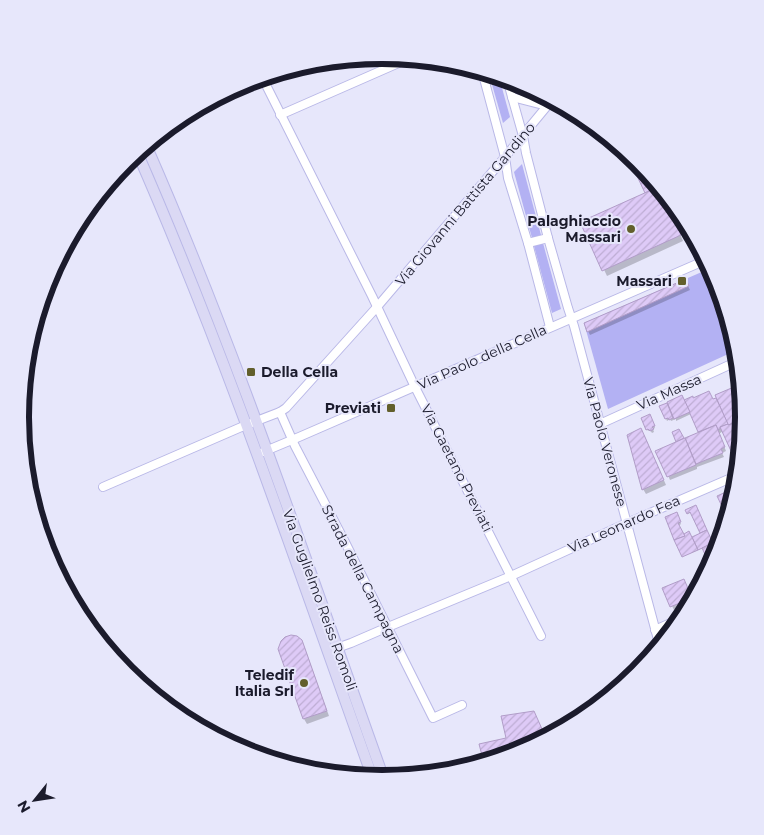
<svg xmlns="http://www.w3.org/2000/svg" width="764" height="835" font-family="Montserrat,sans-serif">
  <style>
    .grass { fill: #b3b1f3 }
    .shadow { fill: #0003 }
    .building { fill: url(#building-hatch); stroke: #b19dc8 }
    .lines { fill: none; stroke-linecap: round; stroke-linejoin: round }
    .minor-casing { stroke: #b9b8e7; stroke-width: 10 }
    .secondary-casing { stroke: #b9b8e7; stroke-width: 12 }
    .minor { stroke: #fff; stroke-width: 8 }
    .secondary { stroke: #dbd9f4; stroke-width: 10 }
    .poi-dot { fill: #625f2c; stroke: #e7e7fb; stroke-width: 2 }
    .labels { text-anchor: middle; stroke-width: 4; stroke-linejoin: round; paint-order: stroke }
    .street-label { font-size: 14px; fill: #1b1b2c; stroke: #e7e7fb }
    .poi-label { font-size: 14px; font-weight: bold; fill: #1b1b2c; stroke: #e7e7fb; text-anchor: end }
    .rim { fill: none; stroke: #1b1b2c; stroke-width: 6 }
  </style>
  <defs>
    <pattern id="building-hatch" width="6" height="6" patternUnits="userSpaceOnUse" patternTransform="scale(1.25)"><rect width="6" height="6" fill="#decaf7"/><path d="M-1 1l2-2M0 6l6-6M5 7l2-2" fill="none" stroke="#beadd4"/></pattern>
  </defs>
  <rect width="100%" height="100%" fill="#e7e7fb"/>
  <g class="grass">
    <path d="M489 74 499 77 510 117 503 123Z"/>
    <path d="M522 164 541 235 532 238 514 172Z"/>
    <path d="M543 243 561 309 552 313 534 246Z"/>
    <path d="M711 268 717 279 737 350 608 409 584 323Z"/>
  </g>
  <g class="shadow">
    <path d="M647 173 662 193 683 241 607 276 582 223 647 194 639 177Z"/>
    <path d="M687 284 690 290 590 335 588 331Z"/>
    <path d="M741 385 744 418 741 451 734 454 723 431 719 434 726 451 722 453 724 457 697 467V469L670 480 657 451 678 442 673 433 679 430 683 440 699 433 691 414 676 421V419L671 421 670 419 667 421 661 407 682 397 684 401 693 400H713Z"/>
    <path d="M650 416 655 428 653 429 654 432 652 433 650 430 648 431 642 419Z"/>
    <path d="M644 435 666 485 646 494 643 489Z"/>
    <path d="M695 507 712 544 721 540 719 549 711 552 714 560 711 566 703 548 683 556 666 518 676 514 681 524 678 526 683 536 689 533 691 538 702 534 692 512 688 514 687 510Z"/>
    <path d="M685 584 693 600 692 602 674 610 664 589Z"/>
    <path d="M301 641 304 646 329 716 307 724 304 719Z"/>
  </g>
  <g class="building">
    <path d="M646 172 658 187 645 193 637 176Z"/>
    <path d="M658 187 660 188 681 235 602 271 580 222Z"/>
    <path d="M686 279 689 286 587 332 584 323Z"/>
    <path d="M741 384 744 420 728 425 715 395Z"/>
    <path d="M709 391 713 399 716 398 728 424 720 427 721 428 718 430 716 425 698 432 684 400 693 396V398Z"/>
    <path d="M682 395 690 412 674 419 667 402Z"/>
    <path d="M667 403 673 418 669 420 668 418 665 419 659 406Z"/>
    <path d="M650 414 655 426 652 427 654 429 650 431 648 429 646 430 641 418Z"/>
    <path d="M744 420 741 446 731 451 720 427 728 424V425Z"/>
    <path d="M716 425 725 447 721 449 723 453 696 464 685 438Z"/>
    <path d="M641 428 664 480 642 490 627 435Z"/>
    <path d="M679 429 684 438 676 442 672 432Z"/>
    <path d="M685 438 696 465 667 477 655 451Z"/>
    <path d="M737 487V488L728 519 717 496Z"/>
    <path d="M696 505 707 530 700 533 690 512 687 514 685 510Z"/>
    <path d="M677 512 681 522 678 523 685 536 674 540 665 517Z"/>
    <path d="M707 530 713 543 698 550 692 537Z"/>
    <path d="M689 531 698 550 682 557 674 540 685 536 684 534Z"/>
    <path d="M717 541 719 546V548L711 551 715 559 711 567 702 548Z"/>
    <path d="M684 579 692 598 670 607 662 588Z"/>
    <path d="M291 635 297 636 302 640 327 711 303 719 278 649 281 641 285 637Z"/>
    <path d="M534 711 542 729 537 734 555 727 557 733 520 752 484 763 479 744 506 738 501 716Z"/>
  </g>
  <g class="lines">
    <defs>
      <g id="minor">
        <path d="M482 71 505 157 508 178 528 243 550 327"/>
        <path d="M262 77 372 296 415 387 541 636"/>
        <path d="M507 79 523 136 526 153 548 238 568 308 574 326 660 647"/>
        <path d="M512 97 547 106"/>
        <path d="M280 115 410 58"/>
        <path d="M528 243 548 238"/>
        <path d="M280 412 295 446 345 542 433 718 462 705"/>
        <path d="M600 424 738 361"/>
        <path d="M263 452 299 437 706 260"/>
        <path d="M103 487 246 425 280 412 286 408 377 307 505 157 552 100"/>
        <path d="M655 630 684 617"/>
        <path d="M334 649 351 643 388 627 511 576 627 523 738 475"/>
      </g>
      <g id="secondary">
        <path d="M146 145C237 352 308 567 384 779"/>
        <path d="M137 152C227 357 298 569 373 779"/>
      </g>
    </defs>
    <use href="#minor" class="minor-casing"/>
    <use href="#secondary" class="secondary-casing"/>
    <use href="#minor" class="minor"/>
    <use href="#secondary" class="secondary"/>
  </g>
  <g class="poi-dot">
    <circle cx="631" cy="229" r="5"/>
    <rect x="677" y="276" width="10" height="10" rx="2.5"/>
    <rect x="246" y="367" width="10" height="10" rx="2.5"/>
    <rect x="386" y="403" width="10" height="10" rx="2.5"/>
    <circle cx="304" cy="683" r="5"/>
  </g>
  <g class="labels">
    <g class="street-label">
      <text transform="translate(465 204) rotate(-50)" y="5">Via Giovanni Battista Gandino</text>
      <text transform="translate(482 357) rotate(-24)" y="5">Via Paolo della Cella</text>
      <text transform="translate(669 392) rotate(-24)" y="5">Via Massa</text>
      <text transform="translate(605 442) rotate(75)" y="5">Via Paolo Veronese</text>
      <text transform="translate(457 468) rotate(63)" y="5">Via Gaetano Previati</text>
      <text transform="translate(624 524) rotate(-24)" y="5">Via Leonardo Fea</text>
      <text transform="translate(363 579) rotate(63)" y="5">Strada della Campagna</text>
      <text transform="translate(320 600) rotate(70)" y="5">Via Guglielmo Reiss Romoli</text>
    </g>
    <g class="poi-label">
      <text x="621" y="226">Palaghiaccio<tspan x="621" dy="16">Massari</tspan></text>
      <text x="672" y="286">Massari</text>
      <text x="261" y="377" text-anchor="start">Della Cella</text>
      <text x="381" y="413">Previati</text>
      <text x="294" y="680">Teledif<tspan x="294" dy="16">Italia Srl</tspan></text>
    </g>
  </g>
  <path d="M0 0H764V835H0ZM29 417a353 353 0 1 1 706 0a353 353 0 1 1-706 0Z" fill="#e7e7fb" fill-rule="evenodd"/>
  <path class="rim" d="M29 417a353 353 0 1 1 706 0a353 353 0 1 1-706 0Z"/>
  <g transform="translate(35 800) rotate(240)" stroke="#e7e7fb" stroke-width="4" paint-order="stroke">
  <path d="M0-4L9 19L0 12L-9 19Z" fill="#1b1b2c"/>
  <text y="-8" font-size="14" font-weight="bold" text-anchor="middle" fill="#1b1b2c">N</text>
  </g>
</svg>
